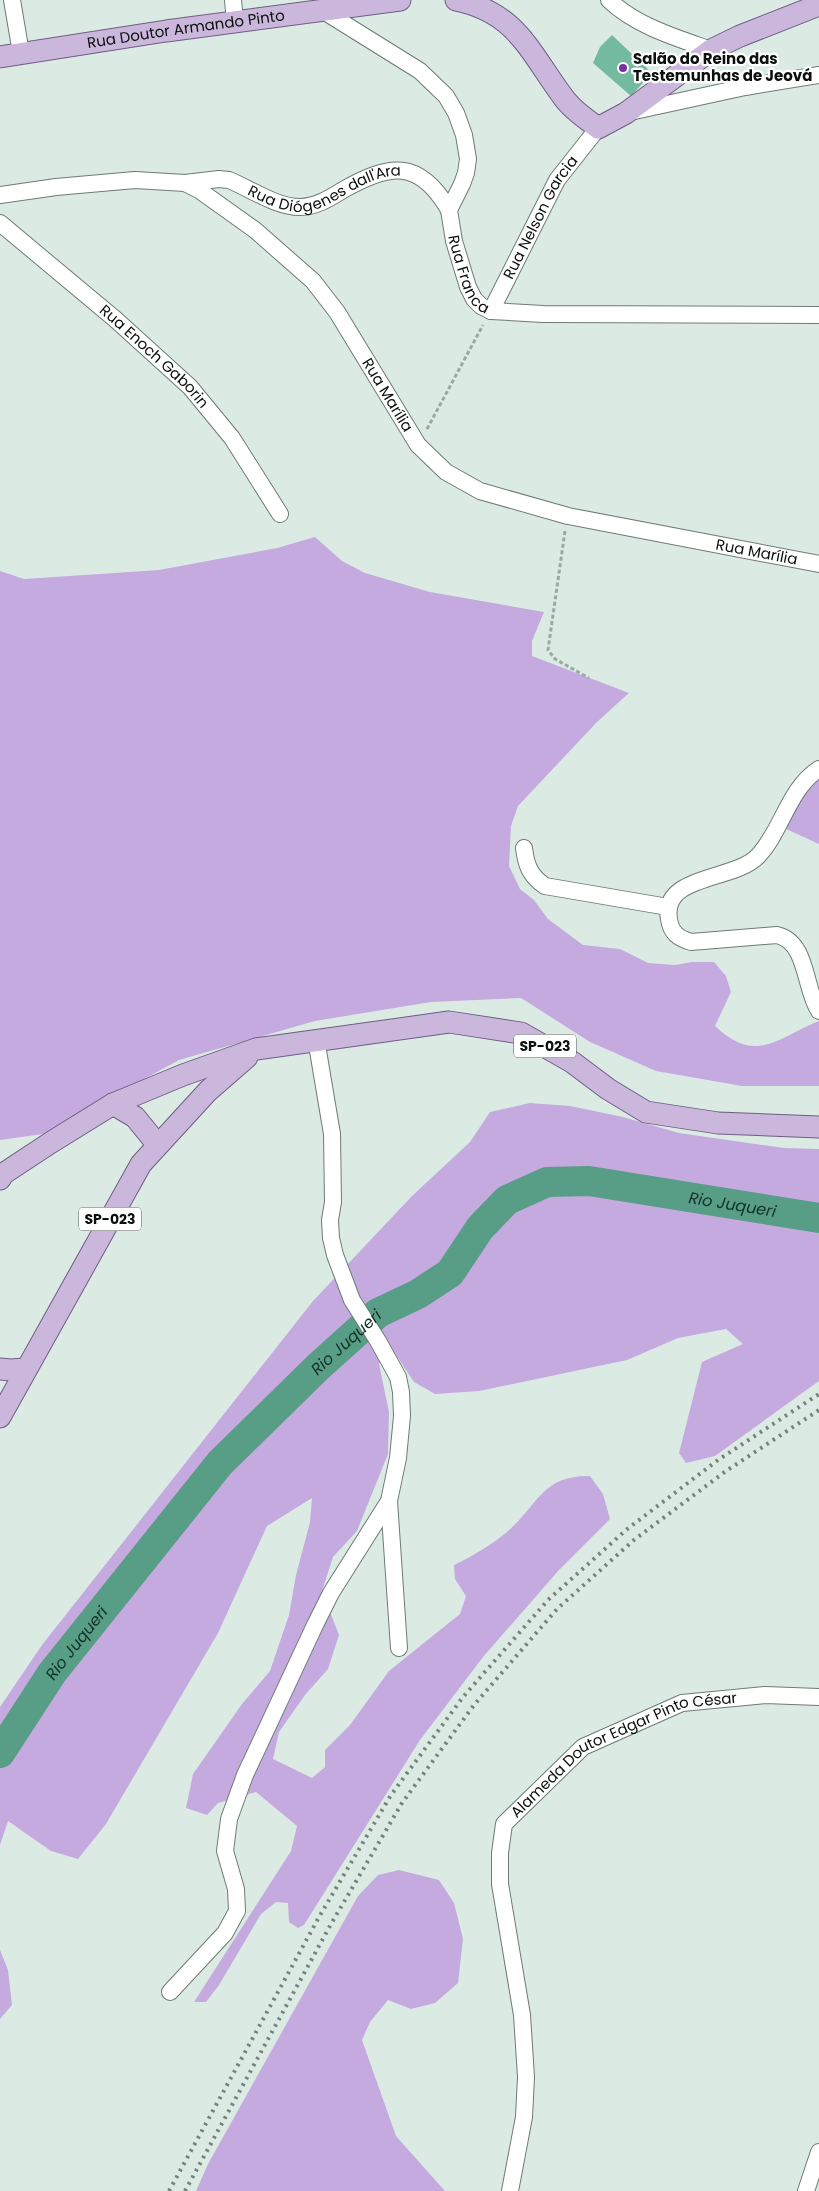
<svg xmlns="http://www.w3.org/2000/svg" width="819" height="2191" font-family="Poppins,sans-serif">
  <style>
    .forest { fill: #c5aae0 }
    .lines { fill: none; stroke-linecap: round; stroke-linejoin: round }
    .river { stroke: #589d85; stroke-width: 30 }
    .building { fill: #74baa0 }
    .minor-casing { stroke: #6d7b75; stroke-width: 18 }
    .major-casing { stroke: #6f5d83; stroke-width: 23 }
    .path { stroke: #9ca9a3; stroke-width: 3; stroke-dasharray: 4 2.5; stroke-linecap: butt }
    .minor { stroke: #fff; stroke-width: 16 }
    .major { stroke: #cab7db; stroke-width: 21 }
    .rail { stroke: #77827d; stroke-width: 4; stroke-dasharray: 2.5 5; stroke-linecap: butt }
    .poi-dot { fill: #7531a5; stroke: #fff; stroke-width: 2 }
    .labels { text-anchor: middle; stroke-width: 4.5; stroke-linejoin: round; paint-order: stroke }
    .shield { fill: #fff; stroke: #545856; stroke-width: 1 }
    .shield-label { font-size: 14px; font-weight: bold; fill: #0a100d }
    .street-label { font-size: 15px; fill: #0a100d; stroke: #fff }
    .poi-label { font-size: 15px; font-weight: bold; fill: #0a100d; stroke: #fff; text-anchor: start }
    .water-label { font-size: 16px; font-style: italic; fill: #103227; stroke: #fff }
  </style>
  <rect width="100%" height="100%" fill="#dbebe4"/>
  <g class="forest">
    <path d="M315 537 342 561 365 573 430 592 544 612 532 641V656L629 693 597 722 518 806 511 826 509 866 520 889 534 900 548 919 583 945 620 949 648 963 675 965 692 962H714L726 976 731 992 715 1026C756 1065 777 1038 819 1021V1086H742L656 1071 590 1042 521 998 431 1002 315 1021 179 1060 43 1134 0 1140V571L24 579 159 570 277 548Z"/>
    <path d="M819 773V844L784 828 795 800Z"/>
    <path d="M530 1103 570 1106 623 1117 679 1133 784 1148 819 1149V1381L715 1456 686 1463 679 1453 702 1362 743 1344 726 1329 678 1338 627 1360 479 1391 435 1394 414 1382 392 1349 379 1364 389 1412 388 1454 357 1531 333 1557 322 1591 339 1635 328 1669 305 1695 279 1732 273 1759 312 1778 325 1767V1750L350 1725 389 1671 460 1614 466 1596 455 1579 454 1565C473 1556 491 1545 507 1532 538 1505 542 1475 590 1476L603 1494 610 1519 559 1570 483 1657 420 1740 304 1925 298 1928 289 1922 288 1903 276 1902 261 1914 219 1985 206 2002H194L291 1851 297 1826 256 1792 218 1803 207 1815 186 1808 193 1774 242 1704 270 1671 289 1615 296 1575 310 1522 312 1498 267 1526 218 1633 106 1824 78 1859 51 1851 8 1821 0 1845V1707L42 1645 313 1301 412 1196 470 1142 490 1112Z"/>
    <path d="M399 1870 439 1880 454 1903 463 1939 458 1983 435 2003 411 2009 388 2000 370 2022 362 2040 396 2136 445 2191H196L208 2164 358 1896 378 1875Z"/>
    <path d="M0 1950 8 1970 12 2005 0 2019Z"/>
  </g>
  <g class="lines">
    <path class="river" id="s1" d="M0 1753 52 1673 220 1463 318 1367 378 1313 418 1294 450 1273 480 1228 507 1200 547 1182 589 1181 819 1218"/>
  </g>
  <path class="building" d="M612 35 652 73 631 96 593 63 600 47Z"/>
  <g class="lines">
    <defs>
      <g id="minor">
        <path d="M12 0 21 53"/>
        <path d="M233 0 235 22"/>
        <path d="M609 0C636 26 677 38 711 50"/>
        <path id="s2" d="M322 10 420 71 446 96 456 113 464 135 468 159 466 173 462 184 449 210 454 241 468 287 474 299 481 306 491 311 543 314 819 315"/>
        <path d="M630 112 745 87 819 75"/>
        <path id="s3" d="M185 183 219 179 229 180C251 189 276 207 300 207 316 207 330 198 343 190 389 164 419 158 449 210"/>
        <path id="s4" d="M0 195 56 187 135 180 185 183 199 190 255 230 313 281 337 312 418 445 446 472 480 491 568 516 819 564"/>
        <path id="s5" d="M0 223 115 319 190 387 232 438 280 514"/>
        <path id="s6" d="M491 311 557 180 598 128"/>
        <path d="M819 769C788 789 782 831 758 856 735 881 661 874 669 919 671 933 678 938 691 942L777 935C808 942 804 989 819 1011"/>
        <path d="M524 848C526 865 530 876 545 886L668 907"/>
        <path d="M389 1501 399 1648"/>
        <path d="M170 1992 225 1933 237 1911 236 1889 225 1851 229 1819 245 1775 315 1625 331 1593 389 1501 398 1458 402 1416 401 1392 398 1377 378 1341 352 1300 335 1255 331 1238 330 1220 333 1202 332 1134 316 1039"/>
        <path id="s7" d="M510 2191 524 2117 526 2077 522 2015 500 1884V1853L504 1824 583 1747 682 1703 765 1695 819 1697"/>
        <path d="M806 2191 819 2152"/>
      </g>
      <g id="major">
        <path d="M456 0C515 12 529 50 561 94 570 108 585 118 598 128L626 113 711 50 740 36 819 5"/>
        <path id="s8" d="M0 57 166 31 400 0"/>
        <path d="M113 1104 135 1117 157 1144"/>
        <path d="M0 1179 3 1174 50 1143 113 1104 183 1075 256 1049 449 1022 521 1033 572 1062 608 1089 646 1112 718 1123 819 1127"/>
        <path d="M0 1369 11 1370 25 1369"/>
        <path d="M0 1417 141 1164 208 1091 247 1057"/>
      </g>
    </defs>
    <use href="#minor" class="minor-casing"/>
    <use href="#major" class="major-casing"/>
    <g class="path">
      <path d="M427 429 483 325"/>
      <path d="M565 531 548 650 555 659 589 678"/>
    </g>
    <use href="#minor" class="minor"/>
    <use href="#major" class="major"/>
    <g class="rail">
      <path d="M169 2191 319 1917 391 1795 463 1697 548 1600 626 1530 718 1460 819 1394"/>
      <path d="M185 2191 331 1924 402 1803 474 1705 557 1609 634 1540 726 1471 819 1410"/>
    </g>
  </g>
  <circle class="poi-dot" cx="623" cy="68" r="5"/>
  <g class="labels">
    <g class="shield">
      <rect x="514" y="1034.5" width="62" height="23" rx="4"/>
      <rect x="79" y="1207.5" width="62" height="23" rx="4"/>
    </g>
    <g class="shield-label">
      <text x="545" y="1051">SP-023</text>
      <text x="110" y="1224">SP-023</text>
    </g>
    <g class="street-label">
      <text dy="5" stroke="none"><textPath href="#s8" startOffset="188">Rua Doutor Armando Pinto</textPath></text>
      <text dy="5" stroke="none"><textPath href="#s3" startOffset="148">Rua Diógenes dall'Ara</textPath></text>
      <text dy="5" stroke="none"><textPath href="#s6" startOffset="106">Rua Nelson Garcia</textPath></text>
      <text dy="5" stroke="none"><textPath href="#s2" startOffset="342">Rua Franca</textPath></text>
      <text dy="5" stroke="none"><textPath href="#s5" startOffset="204">Rua Enoch Gaborin</textPath></text>
      <text dy="5" stroke="none"><textPath href="#s4" startOffset="484">Rua Marília</textPath></text>
      <text dy="5" stroke="none"><textPath href="#s4" startOffset="904">Rua Marília</textPath></text>
      <text dy="5" stroke="none"><textPath href="#s7" startOffset="514">Alameda Doutor Edgar Pinto César</textPath></text>
    </g>
    <g class="poi-label">
      <text x="633" y="64">Salão do Reino das<tspan x="633" dy="17">Testemunhas de Jeová</tspan></text>
    </g>
    <g class="water-label">
      <text dy="6" stroke="none"><textPath href="#s1" startOffset="989">Rio Juqueri</textPath></text>
      <text dy="6" stroke="none"><textPath href="#s1" startOffset="539">Rio Juqueri</textPath></text>
      <text dy="6" stroke="none"><textPath href="#s1" startOffset="134">Rio Juqueri</textPath></text>
    </g>
  </g>
</svg>
